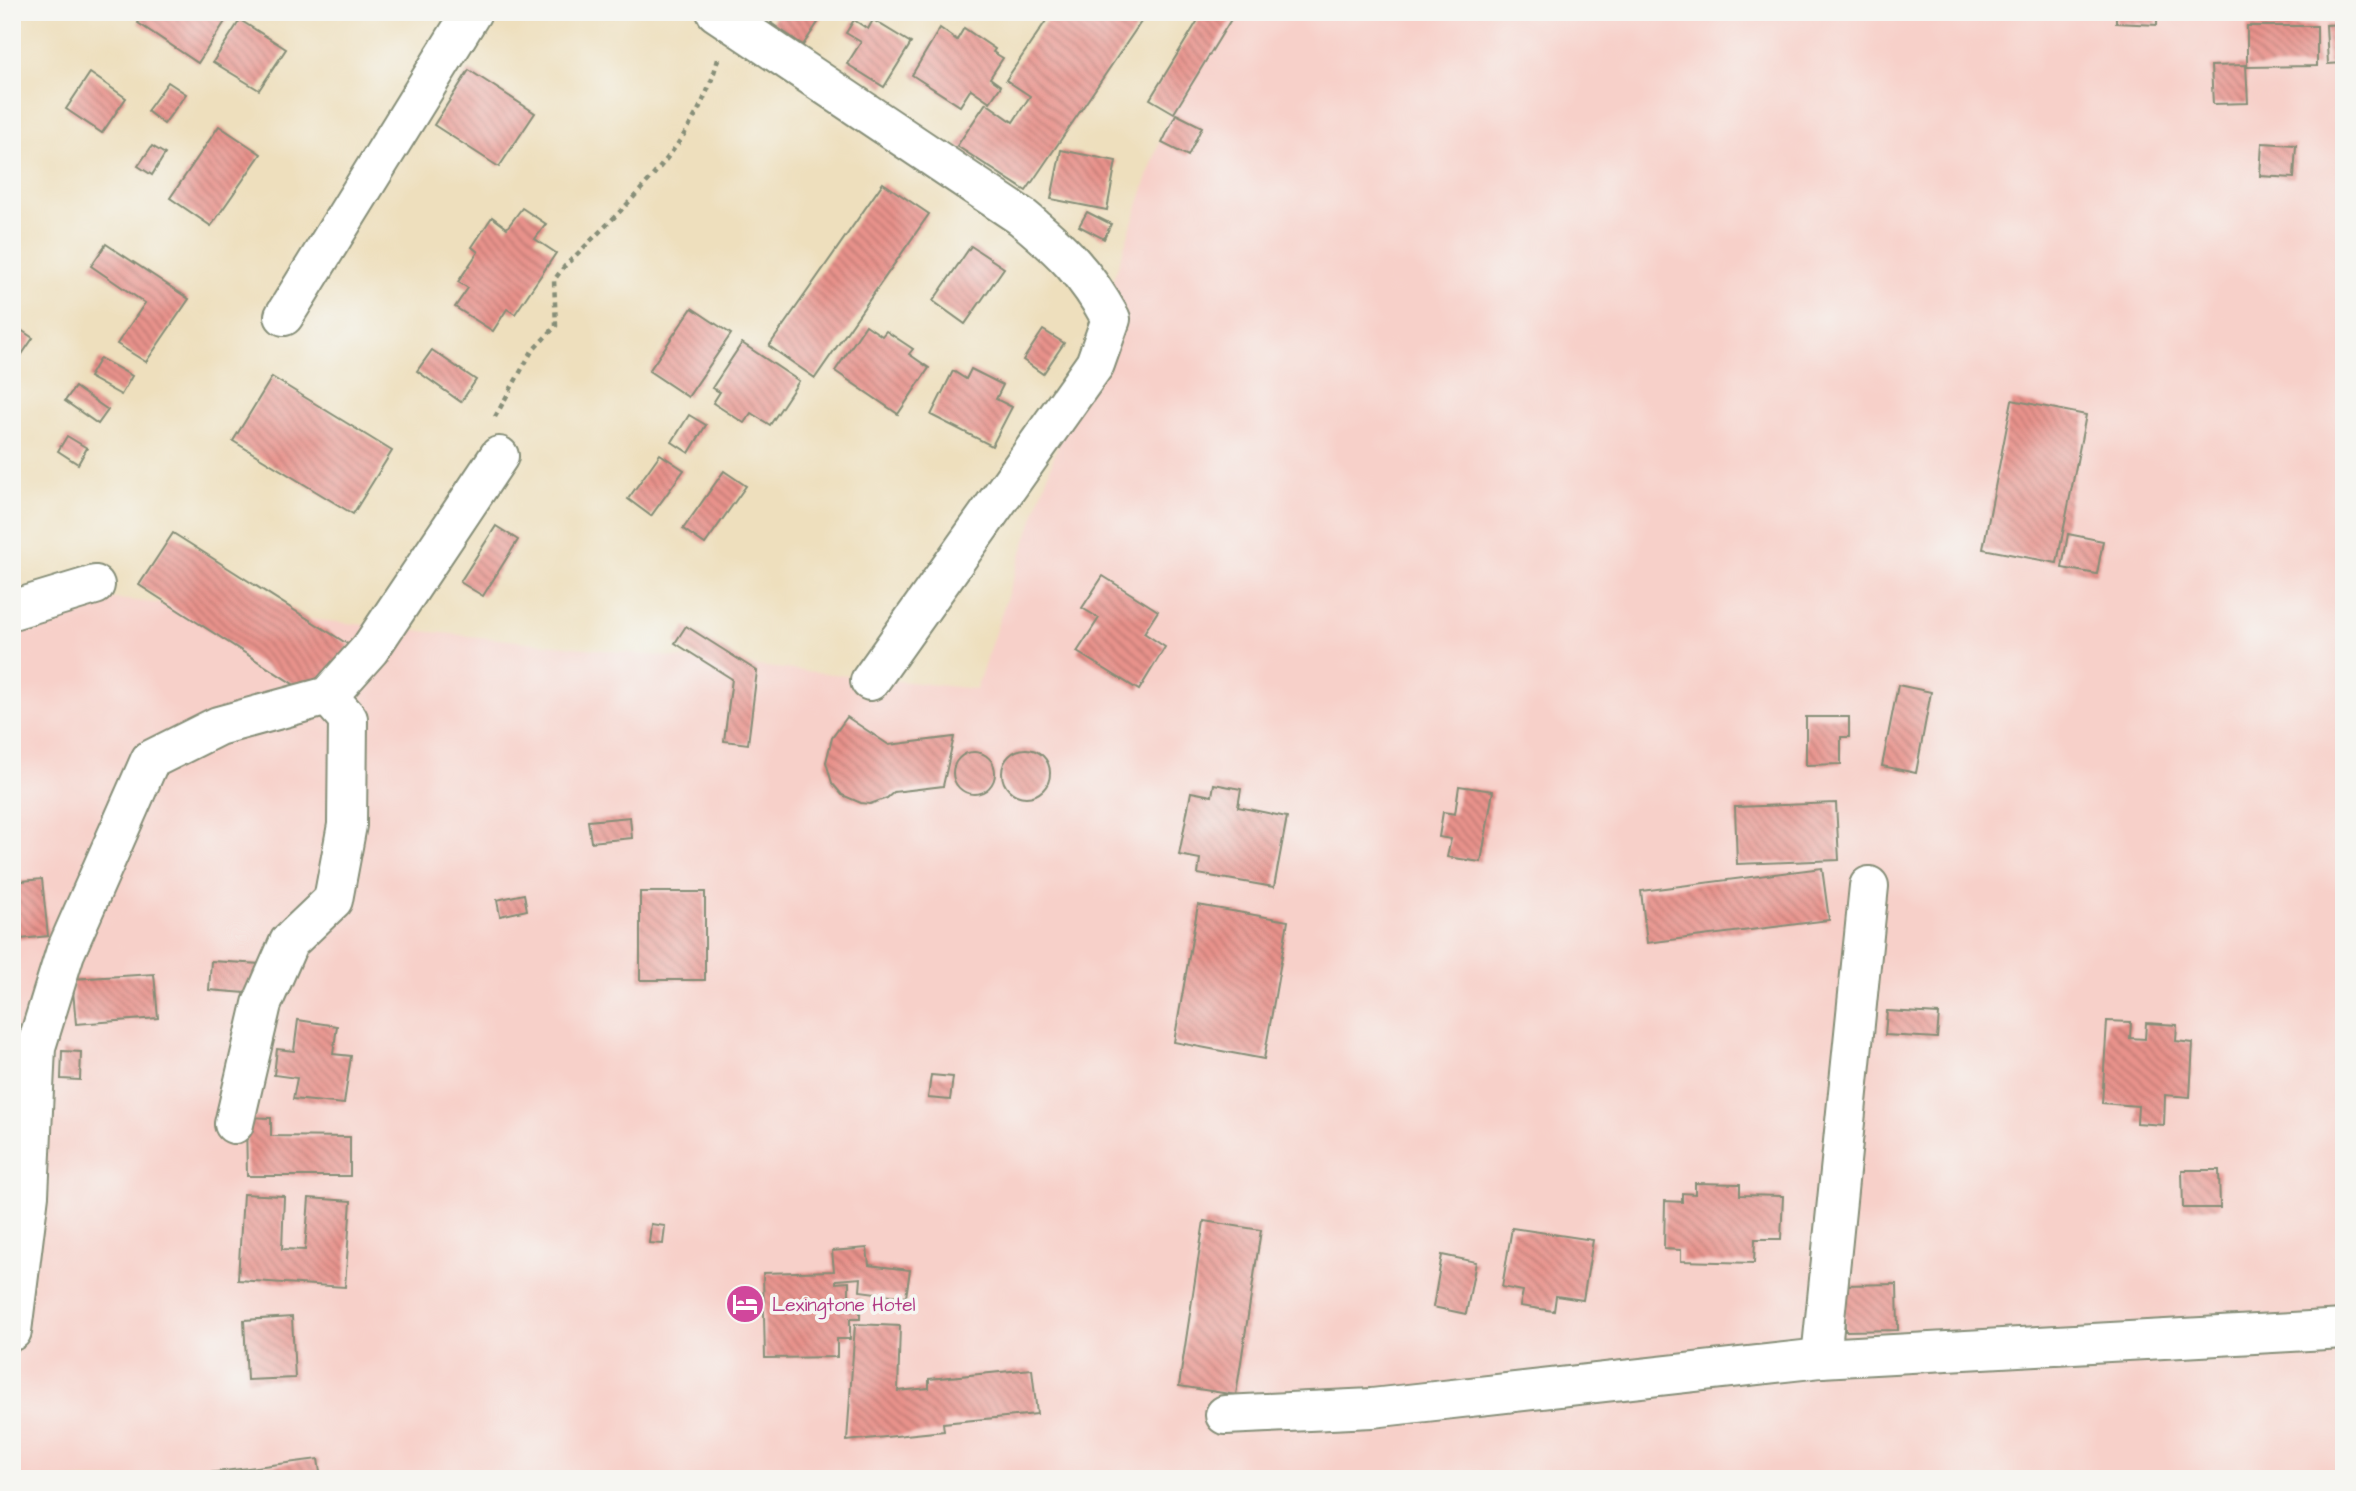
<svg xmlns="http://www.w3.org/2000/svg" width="2356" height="1491" font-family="'Architects Daughter',sans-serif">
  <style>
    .built { fill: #f7d0c9 }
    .building { fill: url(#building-back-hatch) }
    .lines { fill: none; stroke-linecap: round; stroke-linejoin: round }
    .minor-casing { stroke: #868e78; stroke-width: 42 }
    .path { stroke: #868e78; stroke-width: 4.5; stroke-dasharray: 5 5; stroke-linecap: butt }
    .minor { stroke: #fff; stroke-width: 38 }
    .labels { text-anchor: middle; stroke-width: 7; stroke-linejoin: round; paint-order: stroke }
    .hotel-label { font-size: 19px; fill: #b23c85; stroke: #f6f6f2; text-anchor: start }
  </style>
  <defs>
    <pattern id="building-back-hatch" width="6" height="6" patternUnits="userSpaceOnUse" patternTransform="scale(1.75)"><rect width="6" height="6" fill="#e8928b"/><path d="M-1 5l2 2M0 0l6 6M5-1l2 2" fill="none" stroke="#bb7872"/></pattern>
  </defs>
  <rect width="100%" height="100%" fill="#f6f6f2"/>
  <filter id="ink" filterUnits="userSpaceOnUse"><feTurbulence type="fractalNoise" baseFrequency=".0143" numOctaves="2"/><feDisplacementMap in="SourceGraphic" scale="14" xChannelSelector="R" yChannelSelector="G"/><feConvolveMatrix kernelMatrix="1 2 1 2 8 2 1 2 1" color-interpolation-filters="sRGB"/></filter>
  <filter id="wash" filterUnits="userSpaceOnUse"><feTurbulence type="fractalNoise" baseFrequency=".00686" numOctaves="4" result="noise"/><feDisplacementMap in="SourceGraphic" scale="28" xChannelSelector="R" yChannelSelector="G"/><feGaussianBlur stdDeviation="1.57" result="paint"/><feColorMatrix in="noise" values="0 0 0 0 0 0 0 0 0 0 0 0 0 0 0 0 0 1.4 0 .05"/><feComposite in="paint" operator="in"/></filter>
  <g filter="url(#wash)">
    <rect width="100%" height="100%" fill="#eedfbd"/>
    <path class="built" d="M1203 12H2344V1479H12V588L976 689Z"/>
    <g id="blocks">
      <g class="building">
        <path d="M145 12H228L230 14 198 63 138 23Z"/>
        <path d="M778 12H825L803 45 771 23Z"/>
        <path d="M1052 12H1139L1145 16 1026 191 957 146 986 103 1013 122 1030 96 1006 80Z"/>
        <path d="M1203 12H1226L1233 16 1174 113 1150 99Z"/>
        <path d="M2116 12H2157V25L2116 23Z"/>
        <path d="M240 20 286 49 259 90 213 62Z"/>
        <path d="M854 20 868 29 873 20 911 43 884 87 847 64 861 42 846 33Z"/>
        <path d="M2344 24V63L2328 64 2326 25Z"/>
        <path d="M2247 26H2317V66L2247 67Z"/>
        <path d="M940 28 957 40 964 28 995 49 993 52 1003 58 990 78 1001 86 990 102 971 89 960 106 912 75Z"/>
        <path d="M2246 65 2248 103 2213 104 2211 66Z"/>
        <path d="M469 70 535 113 499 167 434 125Z"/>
        <path d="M90 73 126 98 102 133 66 109Z"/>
        <path d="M168 82 186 94 164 124 147 111Z"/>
        <path d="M1176 114 1202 127 1188 156 1162 143Z"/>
        <path d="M219 126 261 154 211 226 170 198Z"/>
        <path d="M2262 143 2296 145 2294 178 2260 176Z"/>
        <path d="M152 146 165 154 152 175 138 166Z"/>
        <path d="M1061 150 1116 161 1107 210 1051 199Z"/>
        <path d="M883 183 929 214 815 378 769 346Z"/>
        <path d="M522 208 546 224 535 239 556 253 515 314 507 309 493 331 455 307 468 288 458 282 478 252 472 247 492 217 507 228Z"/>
        <path d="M1087 212 1111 224 1104 239 1079 226Z"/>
        <path d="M106 244 189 299 146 362 117 344 145 303 91 266Z"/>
        <path d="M971 246 1004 268 965 324 933 301Z"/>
        <path d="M692 308 731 334 688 397 649 371Z"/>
        <path d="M12 324 33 338 12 369Z"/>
        <path d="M866 325 882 336 886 331 913 349 909 354 929 368 898 414 835 371Z"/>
        <path d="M1043 330 1064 343 1043 374 1023 360Z"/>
        <path d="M742 343 799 381 770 425 751 413 744 423 713 403 720 392 712 388Z"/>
        <path d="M432 350 476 380 461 402 417 371Z"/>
        <path d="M100 358 132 376 121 395 89 377Z"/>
        <path d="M971 369 1003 385 996 399 1012 407 992 446 931 415 953 371 966 379Z"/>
        <path d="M272 377 392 451 353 514 233 441Z"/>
        <path d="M75 387 108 410 98 424 65 401Z"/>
        <path d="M2012 400 2086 415 2057 563 1983 549Z"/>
        <path d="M689 415 706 425 689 453 672 442Z"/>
        <path d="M67 436 87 448 78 464 58 451Z"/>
        <path d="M660 454 684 470 651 516 628 499Z"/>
        <path d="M724 471 746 486 705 544 683 529Z"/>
        <path d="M496 526 518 540 483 596 460 582Z"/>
        <path d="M173 533 349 645 315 698 139 585Z"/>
        <path d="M2068 534 2103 541 2097 574 2062 568Z"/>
        <path d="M1103 576 1158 611 1144 633 1165 647 1139 690 1077 652 1099 618 1082 608Z"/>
        <path d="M686 626 757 671 748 744 724 741 732 679 675 643Z"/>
        <path d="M1898 685 1931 692 1916 773 1882 766Z"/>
        <path d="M847 717 889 745 954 737 943 786 894 792 887 798 870 804 861 803 842 795 832 783 826 762 832 738Z"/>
        <path d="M1806 717H1849V737H1841V764L1806 765Z"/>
        <circle cx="1026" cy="773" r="24"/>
        <circle cx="974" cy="773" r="21"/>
        <path d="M1214 784 1241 789 1238 807 1287 817 1274 887 1198 874 1200 859 1179 855 1191 792 1212 796Z"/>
        <path d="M1459 786 1493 791 1481 862 1447 857 1451 839 1439 837 1443 812 1455 814Z"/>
        <path d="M1836 803 1839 860 1737 864 1735 807Z"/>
        <path d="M630 817 632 838 591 842 588 821Z"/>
        <path d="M1822 868 1829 920 1647 943 1641 891Z"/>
        <path d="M42 879 48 936 12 940V882Z"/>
        <rect x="640" y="892" width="65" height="88"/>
        <path d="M524 894 527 910 500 916 497 900Z"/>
        <path d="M1198 905 1288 921 1264 1059 1174 1042Z"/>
        <path d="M211 961 261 964 258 994 209 990Z"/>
        <path d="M154 974 158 1018 76 1024 72 979Z"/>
        <path d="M1887 1011 1939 1014 1937 1038 1885 1035Z"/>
        <path d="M298 1020 337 1026 333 1054 351 1056 344 1104 293 1099 297 1078 274 1075 277 1049 294 1051Z"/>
        <path d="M2107 1021 2131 1022 2130 1038 2145 1039 2146 1023 2177 1025 2176 1041 2193 1043 2190 1097 2165 1095 2164 1125 2137 1123 2138 1106 2102 1103Z"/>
        <path d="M62 1051 81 1052 80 1080 61 1079Z"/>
        <path d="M931 1075 953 1077 950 1100 928 1098Z"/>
        <path d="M246 1117 271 1118V1136L350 1137V1176H247Z"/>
        <path d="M2182 1170H2219L2220 1208H2183Z"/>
        <path d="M1695 1183 1740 1184V1195L1783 1196 1781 1239H1755L1754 1263 1681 1261V1250L1664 1249 1665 1201 1682 1202V1193L1695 1194Z"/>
        <path d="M243 1194 284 1196 282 1249 305 1250 309 1198 351 1201 345 1287 238 1280Z"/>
        <path d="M1204 1221 1261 1230 1236 1395 1179 1386Z"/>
        <path d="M651 1224 665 1226 663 1244 649 1243Z"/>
        <path d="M1512 1228 1593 1240 1583 1300 1556 1296 1554 1311 1520 1306 1523 1291 1502 1287Z"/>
        <path d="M867 1248 869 1265 910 1270 906 1297 860 1291 861 1278 836 1280V1283L849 1282V1299L860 1298V1319H850V1339H837V1357L765 1358 763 1273 834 1271 832 1251Z"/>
        <path d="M1442 1255 1476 1262 1466 1314 1433 1307Z"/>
        <path d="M1897 1284 1898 1330 1845 1331 1844 1285Z"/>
        <path d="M292 1317 295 1378 247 1380 244 1320Z"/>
        <path d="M855 1324 900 1326 898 1391 929 1388V1379L1032 1369 1037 1414 943 1423 944 1431 847 1441Z"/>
        <path d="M318 1459 321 1479H201V1474Z"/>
      </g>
    </g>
  </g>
  <g filter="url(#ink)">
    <use href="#blocks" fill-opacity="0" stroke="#868e78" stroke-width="2"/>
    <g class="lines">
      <defs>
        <g id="minor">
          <path d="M716 12 1022 217C1062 250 1086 273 1111 319L1095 364 870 681"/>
          <path d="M284 316 472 12"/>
          <path d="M12 610 95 585"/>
          <path d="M234 1124 262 1004 289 942 333 900 347 825 348 719 328 696"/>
          <path d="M12 1331 29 1195 36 1047 65 953 150 760 218 726 328 696 370 649 499 456"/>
          <path d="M1821 1358 1869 886"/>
          <path d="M1225 1415 1372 1408 1821 1358 2344 1329"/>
        </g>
      </defs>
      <use href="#minor" class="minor-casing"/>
      <path class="path" d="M495 417 532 351 556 326 554 280 564 267C625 206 696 145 718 59"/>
      <use href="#minor" class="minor"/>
    </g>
  </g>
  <defs>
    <symbol id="hotel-disc" viewBox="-11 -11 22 22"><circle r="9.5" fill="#d1479c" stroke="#f6f6f2"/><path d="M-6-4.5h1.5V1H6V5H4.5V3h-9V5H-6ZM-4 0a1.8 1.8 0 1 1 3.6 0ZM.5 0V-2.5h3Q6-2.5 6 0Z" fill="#fff"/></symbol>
  </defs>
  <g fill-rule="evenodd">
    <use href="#hotel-disc" x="723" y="1282" width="44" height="44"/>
  </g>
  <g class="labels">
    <g class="hotel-label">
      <text x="772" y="1311">Lexingtone Hotel</text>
    </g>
  </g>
  <rect width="2356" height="1491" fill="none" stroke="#f6f6f2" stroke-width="42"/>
</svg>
